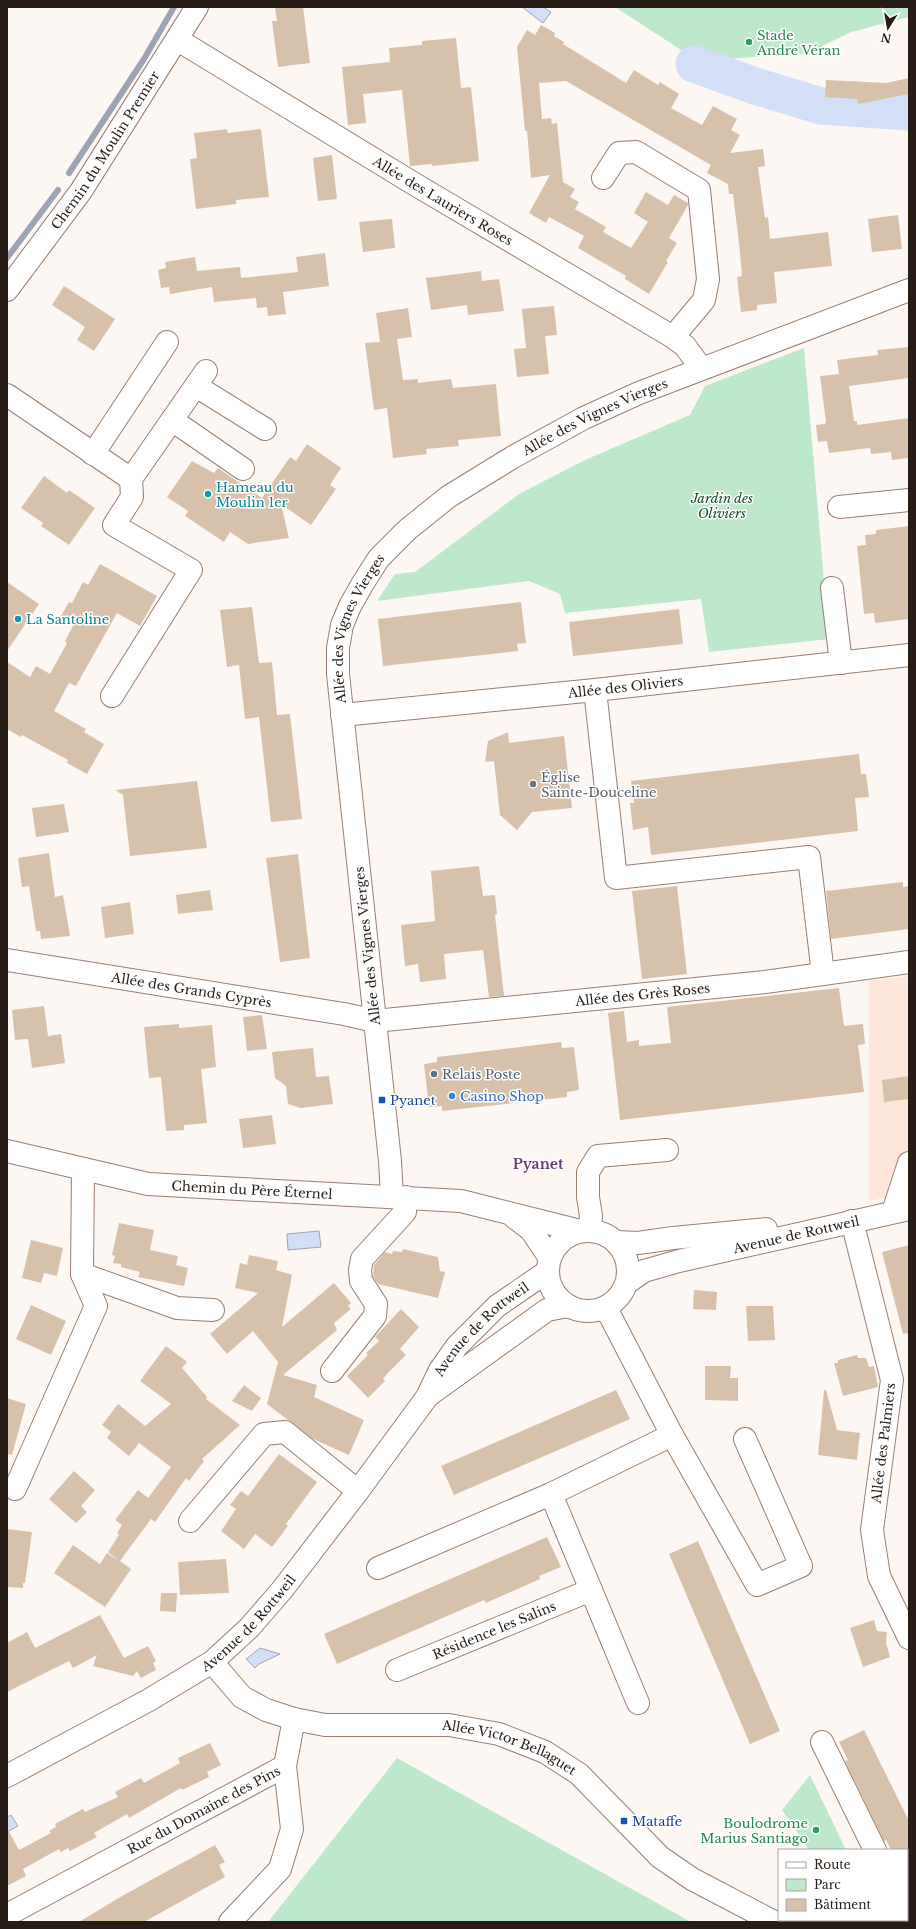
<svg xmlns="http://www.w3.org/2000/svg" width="916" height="1929" font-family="'Libre Baskerville',serif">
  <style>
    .built { fill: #fee6db }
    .green { fill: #bde8cc }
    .water { fill: #d3dff7; stroke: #9fa4b4 }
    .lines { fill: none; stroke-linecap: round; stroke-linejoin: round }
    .stream { stroke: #9fa4b4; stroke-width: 6 }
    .river { stroke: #d3dff7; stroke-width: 37 }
    .building { fill: #d8c1ab }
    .minor-casing { stroke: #997e70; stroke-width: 24 }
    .major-casing { stroke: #997e70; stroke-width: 24 }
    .minor { stroke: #fff; stroke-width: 22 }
    .major { stroke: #fff; stroke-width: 22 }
    .leisure-dot { fill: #2e9e5b; stroke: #fff; stroke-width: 1.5 }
    .culture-dot { fill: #0f9aa8; stroke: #fff; stroke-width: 1.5 }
    .worship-dot { fill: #6b7280; stroke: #fff; stroke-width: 1.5 }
    .service-dot { fill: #5c6f8a; stroke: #fff; stroke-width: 1.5 }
    .shop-dot { fill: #3f7fe0; stroke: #fff; stroke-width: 1.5 }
    .transit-dot { fill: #1a4fb4; stroke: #fff; stroke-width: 1.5 }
    .labels { text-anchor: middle; stroke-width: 3; stroke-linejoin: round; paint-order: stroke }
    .leisure-label { font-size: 13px; fill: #27864d; stroke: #fff; text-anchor: start }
    .street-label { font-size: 13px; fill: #271c16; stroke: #fff }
    .culture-label { font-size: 13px; fill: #0d838f; stroke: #fff; text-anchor: start }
    .park-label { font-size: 13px; font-style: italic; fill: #17492e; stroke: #fff }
    .worship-label { font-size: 13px; fill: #5b616d; stroke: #fff; text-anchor: start }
    .service-label { font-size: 13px; fill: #4e5e75; stroke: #fff; text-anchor: start }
    .shop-label { font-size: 13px; fill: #366cbe; stroke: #fff; text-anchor: start }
    .transit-label { font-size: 13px; fill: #164399; stroke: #fff; text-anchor: start }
    .neighbourhood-label { font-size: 14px; font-weight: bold; fill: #693b70; stroke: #fff }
  </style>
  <rect width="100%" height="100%" fill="#fdf7f4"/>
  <path class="built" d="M909 976V1193L869 1201V981Z"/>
  <g class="green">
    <path d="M615 7H909V17L851 32 808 53 698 61Z"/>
    <path d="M804 348 829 639 709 652 701 599 565 613 560 594 529 581 377 601 395 574 415 572 519 494 585 460 690 415 705 386Z"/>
    <path d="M397 1758 691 1922H268Z"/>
    <path d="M810 1775 846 1850H809L782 1810Z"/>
  </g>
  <g class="water">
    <path d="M522 7H543L551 12 543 23Z"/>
    <path d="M319 1231 321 1247 288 1250 287 1234Z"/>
    <path d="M260 1648 280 1654 259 1664 255 1668 246 1659Z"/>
    <path d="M11 1815 18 1826 7 1832V1817Z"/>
  </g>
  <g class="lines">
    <g class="stream">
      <path d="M69 173 144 59 174 7"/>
      <path d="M7 258 58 190"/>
    </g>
    <path class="river" d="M694 64 755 86 821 106 909 112"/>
  </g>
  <g class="building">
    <path d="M275 7H303L310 63 278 67 272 21H277Z"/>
    <path d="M541 25 555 33 554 36 564 42 563 44 626 83 634 70 658 85 660 82 679 94 671 108 702 125 713 106 737 119 731 130 740 135 730 153 763 149 765 166 758 167 765 218 768 217 770 239 828 232 832 266 774 272 777 303 757 305V310L741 312 737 277 742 276 739 243 733 194H729L728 184 707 173 711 165 566 81 539 83 542 119 551 118 552 124 557 123 563 182 575 189 570 197 579 202 575 209 606 227 603 232 631 248 648 222 634 213 646 192 668 205 674 195 688 203V205L669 238 677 243 666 261 668 262 649 294 625 279 626 276 578 248 584 236 549 217 546 223 529 213 550 175 531 178 527 131H525L517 47 527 30 535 35Z"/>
    <path d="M456 38 461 88 471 87 479 161 432 166V164L410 166 402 90 363 94 366 123 348 125 342 67 390 62 389 48 422 45V41Z"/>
    <path d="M909 78V94L858 104 857 99 825 97 826 80 886 83Z"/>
    <path d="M227 129 228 133 261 129 269 197 236 200V204L196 209 190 159 197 158 194 133Z"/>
    <path d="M332 155 337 199 318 201 313 158Z"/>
    <path d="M898 215 902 249 872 252 868 219Z"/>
    <path d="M392 219 395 248 363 252 359 222Z"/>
    <path d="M325 253 329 286 283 292 286 314 268 316 267 307 257 308 256 298 214 302 212 287 170 294 169 287 161 288 158 270 166 268 165 262 195 257 197 271 240 267 241 278 298 272 296 257Z"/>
    <path d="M481 271 482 281 499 279 504 311 468 315 467 305 431 310 426 278Z"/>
    <path d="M64 286 115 319 94 351 77 340 85 327 52 305Z"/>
    <path d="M554 306 557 335 545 336 549 374 517 377 514 349 526 348 522 309Z"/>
    <path d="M408 308 412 337 397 339 403 380 418 379V383L451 379 453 388 496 384 501 436 458 440 459 446 426 449 427 454 393 458 387 408 374 410 365 343 380 342 376 313Z"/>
    <path d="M909 347V378L849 386 854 421H857V425L909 418V458L892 460 891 452 871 454 870 448 829 453 827 441 818 442 816 425 825 424 826 422 820 376 839 374 837 360 878 355 877 350Z"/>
    <path d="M307 444 341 468 330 485 336 489 311 525 281 504 289 538 248 544 230 532 224 542 185 516 188 511 167 497 192 461 214 473 218 468 262 498 290 457 296 461Z"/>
    <path d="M44 476 67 493 69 490 95 508 69 545 41 526 43 523 21 508Z"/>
    <path d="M909 526V619L875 623 874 613 864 614 857 546 866 545 865 535 876 534V530Z"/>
    <path d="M100 564 157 596 140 626 117 613 76 686 69 683 54 711 86 729 84 732 104 744 87 774 67 763 68 760 22 735 21 737 7 729V662L30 677 36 666 50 674 67 643 65 641 74 624 61 616 69 602 72 603 83 582 88 585Z"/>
    <path d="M7 582 39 604 7 651Z"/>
    <path d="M521 602 526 643 517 644 518 651 383 666 378 619Z"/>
    <path d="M252 607 259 663 272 662 277 715 290 714 302 819 271 822 259 717 245 719 239 665 227 667 220 610Z"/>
    <path d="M679 609 683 644 573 656 569 622Z"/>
    <path d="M508 732 509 743 564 736 572 808 532 812 517 830 500 815 494 761 485 762 488 741Z"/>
    <path d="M859 754 861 774H866L869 797 855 798 858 831 651 855 648 827 633 830 630 803H634L631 781Z"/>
    <path d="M197 781 207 848 130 856 123 795 115 790Z"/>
    <path d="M64 804 69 832 36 837 32 808Z"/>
    <path d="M49 853 55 897 63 895 70 936 41 939 40 931H36L29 886 22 887 18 858Z"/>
    <path d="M298 854 310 958 280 962 266 858Z"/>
    <path d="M479 866 483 896 495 895 497 914 495 915 504 996 489 997 483 950 444 954 446 979 420 982 418 964 405 966 401 925 435 921 431 871Z"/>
    <path d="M903 882V887L909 886V929L831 939 826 891Z"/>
    <path d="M677 886 687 974 642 979 632 891Z"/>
    <path d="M210 890 213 910 178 914 176 895Z"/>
    <path d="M130 902 134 934 105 938 101 907Z"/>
    <path d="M839 988 844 1026 863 1024 865 1044 858 1045 864 1092 620 1120 608 1013 624 1011 627 1042 639 1040V1046L671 1043 667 1007Z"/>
    <path d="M44 1006 48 1036 61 1034 65 1063 32 1068 28 1039 15 1040 12 1010Z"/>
    <path d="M262 1015 267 1049 247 1051 243 1017Z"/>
    <path d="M179 1024V1028L212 1025 216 1067 201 1069 207 1123 184 1125V1130L166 1131 161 1077 149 1078 144 1027Z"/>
    <path d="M561 1042 562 1048 574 1047 579 1090 567 1092V1097L442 1111V1106L429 1107 424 1064 437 1062V1057Z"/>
    <path d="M313 1048 316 1077 329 1076 333 1104 301 1108 288 1104 286 1086 275 1078 272 1052Z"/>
    <path d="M909 1076V1099L884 1102 882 1080Z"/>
    <path d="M272 1115 276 1144 243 1148 239 1119Z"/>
    <path d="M119 1223 154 1230 150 1250 178 1256 176 1265 188 1268 184 1286 138 1277 140 1272 121 1267V1264L113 1263 115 1256 112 1255Z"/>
    <path d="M31 1240 63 1248 57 1276 44 1273 41 1283 22 1278Z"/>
    <path d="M909 1245V1333L903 1334 882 1252Z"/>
    <path d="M403 1249 438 1257 440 1271 445 1272 438 1298 378 1284 373 1277 374 1265 385 1252 392 1254 393 1251 402 1252Z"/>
    <path d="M249 1255 278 1261 276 1270 292 1275 282 1327 334 1283 351 1303 348 1306 351 1309 334 1323 337 1330 283 1375 317 1385 314 1397 364 1420 349 1455 313 1439 267 1404 278 1362 253 1331 227 1354 210 1334 258 1293 235 1288 240 1263 247 1265Z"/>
    <path d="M694 1290 717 1292 716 1310 693 1309Z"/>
    <path d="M31 1305 66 1321 51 1355 16 1339Z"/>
    <path d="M746 1306H773L775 1340 748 1341Z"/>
    <path d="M401 1309 419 1327 400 1349 406 1355 387 1374 383 1379 385 1381 368 1398 347 1376 368 1355 366 1353 379 1341 375 1337Z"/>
    <path d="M166 1346 187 1362 182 1368 207 1397 206 1399 240 1425 202 1459 204 1461 189 1481 186 1478 155 1522 151 1519 120 1561 131 1569 105 1607 54 1573 73 1545 100 1564 107 1553 119 1561 108 1552 119 1535 117 1533 122 1525 115 1520 138 1490 148 1498 171 1467 139 1443 129 1456 107 1438 111 1432 102 1425 118 1404 145 1426 171 1404 140 1381Z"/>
    <path d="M857 1355 858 1358H866L869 1367 874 1366 878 1387 843 1396 834 1363H838V1360Z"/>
    <path d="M705 1366H731L730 1378H738V1401L705 1400Z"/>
    <path d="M244 1385 261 1398 252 1411 232 1401Z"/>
    <path d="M616 1390 630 1419 454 1495 441 1466Z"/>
    <path d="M824 1390H826L837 1430 860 1433 857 1460 818 1455Z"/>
    <path d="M7 1398 26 1404 12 1455 7 1454Z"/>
    <path d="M279 1454 317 1482 286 1524 288 1526 272 1547 255 1534 244 1549 221 1531 236 1509 230 1505 241 1491 248 1496Z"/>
    <path d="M74 1471 95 1490 81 1506 87 1512 76 1523 49 1499Z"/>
    <path d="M7 1529 32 1532 25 1583H23V1588L7 1587Z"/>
    <path d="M547 1537 561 1567 539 1576 540 1579 486 1603 484 1600 337 1664 324 1634Z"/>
    <path d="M698 1541 780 1731 750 1744 669 1554Z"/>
    <path d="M226 1559 229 1593 180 1595 178 1562Z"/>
    <path d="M161 1593H177L176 1612 160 1611Z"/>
    <path d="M100 1615 124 1658 148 1646 156 1661 153 1663 156 1670 141 1678 137 1671 133 1676 93 1666 97 1655 73 1668 69 1661 7 1692V1643L27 1632 35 1648Z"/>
    <path d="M874 1620 877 1631 887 1632 886 1643 890 1657 863 1667 850 1628Z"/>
    <path d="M864 1730 909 1821V1850H891L886 1840 884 1841 845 1761 848 1760 839 1742Z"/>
    <path d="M210 1743 221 1765 207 1772 209 1777 182 1790 181 1788 129 1818 127 1814 94 1833 97 1837 70 1851 68 1848 61 1852 59 1849 23 1869 26 1876 7 1886V1828L19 1850 51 1833 49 1831 56 1827 55 1824 83 1809 85 1812 118 1797 115 1792 141 1778 144 1783 180 1763 178 1758Z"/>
    <path d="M215 1845 225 1862 219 1865 225 1877 144 1922H79L122 1896Z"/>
  </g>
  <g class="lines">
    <defs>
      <g id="minor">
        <path id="s1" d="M178 40 416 185 673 337 685 346 701 368"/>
        <path d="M603 178 619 153 636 152 699 190 708 279 704 300 673 337"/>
        <path d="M196 386 265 429"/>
        <path d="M7 395 131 479 132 497 114 525 191 570 112 696"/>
        <path d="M172 420 243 469"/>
        <path d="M93 454 167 342"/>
        <path d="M131 479 206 371"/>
        <path d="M839 507 909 500"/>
        <path d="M832 588 841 663"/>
        <path d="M595 690 616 878 809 857 823 974"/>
        <path id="s2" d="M342 715 595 690 909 655"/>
        <path id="s3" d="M7 960 344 1014 375 1021 765 982 909 962"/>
        <path id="s4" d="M7 1151 148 1184 461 1201 580 1231"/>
        <path id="s5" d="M392 1197 390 1161 338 674V648L342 625 350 606 363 583 379 558 407 530 448 497 513 457 584 418 639 393 909 290"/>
        <path d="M893 1212 909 1163"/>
        <path d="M514 1217 531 1230 550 1258"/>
        <path d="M852 1221 892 1380 872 1530 879 1576 909 1638"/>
        <path d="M589 1231 591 1216 588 1197V1172L598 1156 667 1150"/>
        <path d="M82 1274 177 1308 213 1310"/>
        <path d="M606 1308 672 1435 757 1585 801 1566 745 1439"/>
        <path d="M332 1371 375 1316 376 1304 361 1281 360 1270 362 1259 405 1212 406 1197"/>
        <path d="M15 1489 96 1306 82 1274 83 1169"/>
        <path d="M551 1494 638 1703"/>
        <path d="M190 1521 264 1434 285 1432 358 1491"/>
        <path d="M378 1568 551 1494 672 1435"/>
        <path id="s6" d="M212 1662 242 1697 266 1710 294 1719 325 1725H449L499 1734 545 1752 579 1774 660 1857 692 1879 774 1922"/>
        <path id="s7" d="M397 1670 591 1590"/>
        <path d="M822 1742 875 1850"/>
        <path d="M285 1766 294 1719"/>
        <path d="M907 1912 909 1914"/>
        <path id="s8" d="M7 1915 285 1766 292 1829 280 1869 230 1922"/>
      </g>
      <g id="major">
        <path id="s9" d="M7 290 81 191 197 7"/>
        <circle cx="588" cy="1271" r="40"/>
        <path d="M616 1242 638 1243 673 1238 766 1229"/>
        <path id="s10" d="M628 1282 644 1271 679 1261 909 1209"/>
        <path d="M429 1395 547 1310 568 1306"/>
        <path id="s11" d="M7 1776 149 1700 212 1662 249 1628 282 1590 358 1491 427 1397 440 1370 457 1346 497 1306 548 1271"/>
      </g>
    </defs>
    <use href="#minor" class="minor-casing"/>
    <use href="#major" class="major-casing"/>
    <use href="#minor" class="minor"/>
    <use href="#major" class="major"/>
  </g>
  <g class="leisure-dot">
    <circle cx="749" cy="42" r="4"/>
    <circle cx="816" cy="1830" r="4"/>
  </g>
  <g class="culture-dot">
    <circle cx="208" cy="494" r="4"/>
    <circle cx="18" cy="619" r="4"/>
  </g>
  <circle class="worship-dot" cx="533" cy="784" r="4"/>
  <circle class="service-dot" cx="434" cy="1074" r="4"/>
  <circle class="shop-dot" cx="452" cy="1096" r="4"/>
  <g class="transit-dot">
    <rect x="378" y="1096" width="8" height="8" rx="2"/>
    <rect x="620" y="1817" width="8" height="8" rx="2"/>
  </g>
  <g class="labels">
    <g class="leisure-label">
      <text x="757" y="40">Stade<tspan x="757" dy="15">André Véran</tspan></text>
      <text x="808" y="1828" text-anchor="end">Boulodrome<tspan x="808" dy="15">Marius Santiago</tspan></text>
    </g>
    <g class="street-label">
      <text dy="5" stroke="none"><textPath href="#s9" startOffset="171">Chemin du Moulin Premier</textPath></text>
      <text dy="5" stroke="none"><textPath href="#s1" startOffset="310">Allée des Lauriers Roses</textPath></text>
      <text dy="5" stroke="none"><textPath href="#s5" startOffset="912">Allée des Vignes Vierges</textPath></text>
      <text dy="5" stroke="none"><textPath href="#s5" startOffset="576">Allée des Vignes Vierges</textPath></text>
      <text dy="5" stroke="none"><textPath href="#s2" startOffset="285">Allée des Oliviers</textPath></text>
      <text transform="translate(367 946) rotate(-96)" y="5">Allée des Vignes Vierges</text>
      <text dy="5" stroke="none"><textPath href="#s3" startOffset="187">Allée des Grands Cyprès</textPath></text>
      <text dy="5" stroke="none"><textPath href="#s3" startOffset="642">Allée des Grès Roses</textPath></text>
      <text dy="5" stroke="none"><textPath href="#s4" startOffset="249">Chemin du Père Éternel</textPath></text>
      <text dy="5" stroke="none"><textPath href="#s10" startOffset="176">Avenue de Rottweil</textPath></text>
      <text dy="5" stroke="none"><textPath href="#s11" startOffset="665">Avenue de Rottweil</textPath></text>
      <text transform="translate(883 1443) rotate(-83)" y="5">Allée des Palmiers</text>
      <text dy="5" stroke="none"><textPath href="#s11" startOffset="288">Avenue de Rottweil</textPath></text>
      <text dy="5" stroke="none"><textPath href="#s7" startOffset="105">Résidence les Salins</textPath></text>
      <text dy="5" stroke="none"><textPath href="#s6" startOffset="323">Allée Victor Bellaguet</textPath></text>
      <text dy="5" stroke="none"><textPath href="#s8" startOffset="223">Rue du Domaine des Pins</textPath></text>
    </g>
    <g class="culture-label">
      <text x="216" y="492">Hameau du<tspan x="216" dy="15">Moulin 1er</tspan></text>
      <text x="26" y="624">La Santoline</text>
    </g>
    <g class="park-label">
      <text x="722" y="503">Jardin des<tspan x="722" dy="15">Oliviers</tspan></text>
    </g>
    <g class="worship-label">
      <text x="541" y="782">Église<tspan x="541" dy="15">Sainte-Douceline</tspan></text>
    </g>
    <g class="service-label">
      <text x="442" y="1079">Relais Poste</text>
    </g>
    <g class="shop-label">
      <text x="460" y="1101">Casino Shop</text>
    </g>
    <g class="transit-label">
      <text x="390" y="1105">Pyanet</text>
      <text x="632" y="1826">Mataffe</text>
    </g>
    <g class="neighbourhood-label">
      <text x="538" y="1169">Pyanet</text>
    </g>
  </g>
  <rect width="916" height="1929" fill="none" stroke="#271c16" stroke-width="16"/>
  <rect x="778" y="1849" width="130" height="72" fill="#ffffff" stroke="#a9a4a2"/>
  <rect x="786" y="1862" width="20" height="6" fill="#ffffff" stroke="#a9a4a2"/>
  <text x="814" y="1869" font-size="12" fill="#271c16">Route</text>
  <rect x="786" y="1879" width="20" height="12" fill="#bde8cc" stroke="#a9a4a2"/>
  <text x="814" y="1889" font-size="12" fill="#271c16">Parc</text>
  <rect x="786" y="1899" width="20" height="12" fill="#d8c1ab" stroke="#a9a4a2"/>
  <text x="814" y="1909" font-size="12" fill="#271c16">Bâtiment</text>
  <g transform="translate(888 28) rotate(191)" stroke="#ffffff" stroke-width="3" paint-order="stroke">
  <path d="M0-3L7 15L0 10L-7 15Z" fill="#271c16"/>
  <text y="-6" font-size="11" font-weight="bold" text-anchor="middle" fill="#271c16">N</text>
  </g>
</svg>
